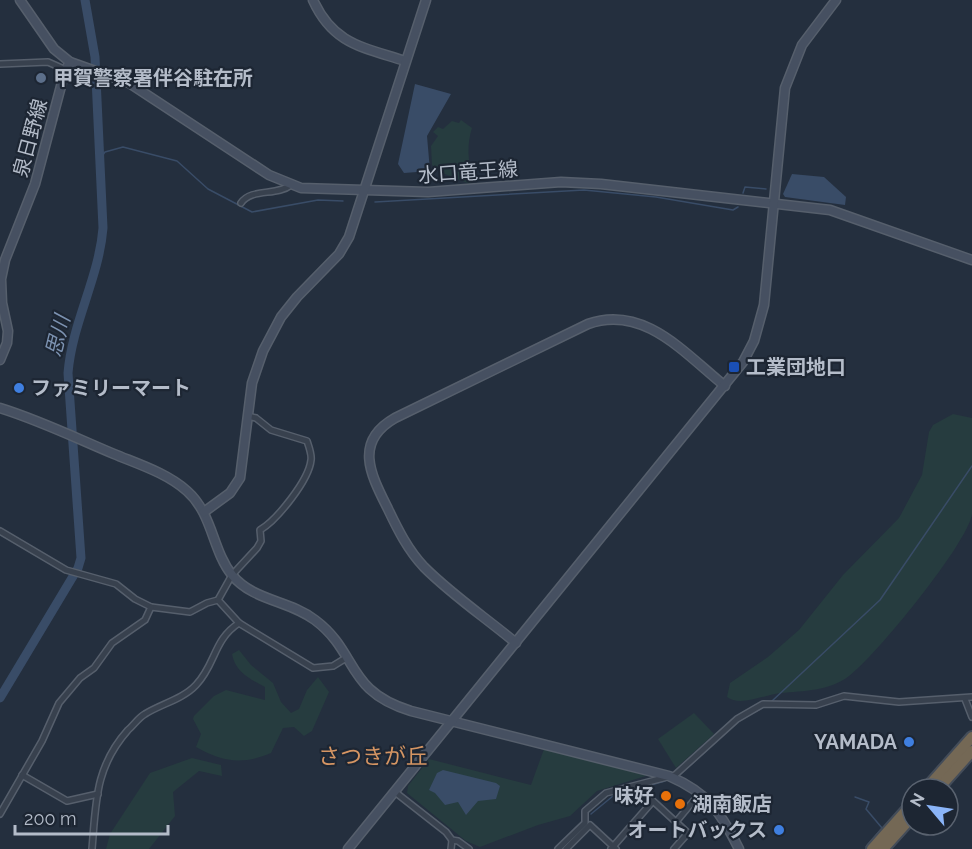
<svg xmlns="http://www.w3.org/2000/svg" width="972" height="849" font-family="Raleway,'Noto Sans JP',sans-serif">
  <style>
    .green { fill: #263c3f }
    .water { fill: #394c67 }
    .lines { fill: none; stroke-linecap: round; stroke-linejoin: round }
    .stream { stroke: #394c67; stroke-width: 1.5 }
    .river { stroke: #394c67; stroke-width: 9 }
    .street-casing { stroke: #565f6c; stroke-width: 8 }
    .secondary-casing { stroke: #565f6c; stroke-width: 11 }
    .highway-casing { stroke: #434c59; stroke-width: 14 }
    .street { stroke: #38414e; stroke-width: 5 }
    .secondary { stroke: #465061; stroke-width: 8 }
    .highway { stroke: #746855; stroke-width: 10 }
    .service-dot { fill: #5c6f8a; stroke: #1d2633; stroke-width: 2 }
    .transit-dot { fill: #1a4fb4; stroke: #1d2633; stroke-width: 2 }
    .shop-dot { fill: #3f7fe0; stroke: #1d2633; stroke-width: 2 }
    .food-dot { fill: #e8710a; stroke: #1d2633; stroke-width: 2 }
    .labels { text-anchor: middle; stroke-width: 4.5; stroke-linejoin: round; paint-order: stroke }
    .poi-label { font-size: 20px; font-weight: bold; fill: #b4bcc9; stroke: #1d2633; text-anchor: start }
    .street-label { font-size: 20px; fill: #b4bcc9; stroke: #1d2633 }
    .water-label { font-size: 21px; font-style: italic; fill: #7c92b1; stroke: #1d2633 }
    .quarter-label { font-size: 22px; fill: #d59563; stroke: #1d2633 }
  </style>
  <rect width="100%" height="100%" fill="#242f3e"/>
  <g class="green">
    <path d="M461 120 472 128C467 143 467 163 474 177L470 184 440 172 432 165 431 146 438 136 433 132 438 127 443 129 452 121 459 123Z"/>
    <path d="M953 414 972 418C972 449 972 483 972 514 968 543 875 657 849 676 829 691 804 691 780 693 764 695 740 707 727 697L730 683 768 657 799 630 843 575 899 518 922 475 929 432 933 425Z"/>
    <path d="M239 650 251 665 273 683 281 702 291 713 299 709 307 690 318 677 329 692 312 731 304 736 294 727 283 728 271 753C243 765 222 762 196 747L201 734 193 719 194 716 214 696 226 690 265 700V687C250 679 235 672 232 654Z"/>
    <path d="M694 713 714 734 676 768 658 739Z"/>
    <path d="M544 749 649 775 597 791 570 816 538 825 480 847 466 841 407 793 408 786 429 759 531 785Z"/>
    <path d="M192 758 221 765 222 776 199 771 173 792 175 816 149 849H106L110 834 150 773Z"/>
  </g>
  <g class="water">
    <path d="M415 84 451 94 427 136 430 171 404 173 398 164Z"/>
    <path d="M792 174 824 177 846 197 845 205 785 197 783 194Z"/>
    <path d="M443 770 496 783 500 786 496 799 478 801 466 815 458 802 445 805 435 793 429 790 437 773Z"/>
  </g>
  <g class="lines">
    <g class="stream">
      <path d="M100 159 105 152 123 147 177 161 208 189 252 212 318 200 343 201"/>
      <path d="M743 193 745 187 766 189"/>
      <path d="M375 202 584 190 656 197 733 210 738 207"/>
      <path d="M772 701 880 600 972 466"/>
      <path d="M747 716 762 708"/>
      <path d="M686 769 707 750"/>
      <path d="M855 797 869 802 866 809 882 828 866 847"/>
      <path d="M591 814 613 796 665 781"/>
    </g>
    <path class="river" d="M0 698 78 568 81 558 68 373C72 323 99 278 103 228L95 57 85 0"/>
    <defs>
      <g id="street">
        <path d="M0 64 48 62 66 70"/>
        <path d="M241 203C251 188 277 196 291 185"/>
        <path d="M0 531 66 570 116 584 135 599 151 607 190 612 207 603 218 600 232 575 257 548 261 541 260 530C277 520 309 480 311 460 312 455 309 447 307 441L271 430 256 418 248 416"/>
        <path d="M218 600 239 623 313 668 333 666 346 658"/>
        <path d="M965 699 972 717"/>
        <path d="M22 775 67 801 98 794"/>
        <path d="M395 792 446 832 452 840 458 841 469 849"/>
        <path d="M0 814 42 741 59 703 80 678 94 668 112 643 145 620 151 607"/>
        <path d="M676 822 700 793"/>
        <path d="M92 849C96 802 95 767 128 730 134 725 138 718 145 714 161 704 183 699 196 685 216 664 213 640 239 623"/>
        <path d="M451 849 452 840"/>
        <path d="M558 849 585 823V811L606 793 675 775 737 719 763 704 816 705 844 696 899 702 972 697"/>
        <path d="M566 849 590 825 616 849"/>
        <path d="M611 849 653 801 688 833 674 849"/>
      </g>
      <g id="secondary">
        <path d="M20 0 54 49 70 62 129 83 269 175 301 188 428 192 561 182 601 184 830 210 972 260"/>
        <path d="M313 0C333 44 362 47 405 61"/>
        <path d="M0 360 7 343 8 331 2 303 1 279 5 260 35 184 65 71 70 62"/>
        <path d="M0 408C39 420 76 438 114 454 138 464 167 473 187 491 213 514 212 550 232 575 253 601 289 600 315 620 359 653 345 691 411 711L669 776C708 793 720 811 739 849"/>
        <path d="M204 512 230 493 240 478 252 383 263 351 281 317 297 297 339 254 349 237 426 0"/>
        <path d="M516 643C486 618 452 595 424 567 408 550 398 530 388 509 371 475 353 442 395 418L588 324C644 304 685 354 725 386"/>
        <path d="M348 849 743 362 754 341 764 305 785 88 802 45 836 0"/>
      </g>
      <g id="highway">
        <path d="M926 789 972 737"/>
        <path d="M938 789 972 751"/>
        <path d="M872 849 912 804"/>
        <path d="M883 849 912 817"/>
      </g>
    </defs>
    <use href="#street" class="street-casing"/>
    <use href="#secondary" class="secondary-casing"/>
    <use href="#highway" class="highway-casing"/>
    <use href="#street" class="street"/>
    <use href="#secondary" class="secondary"/>
    <use href="#highway" class="highway"/>
  </g>
  <circle class="service-dot" cx="41" cy="78" r="6"/>
  <rect class="transit-dot" x="728" y="361" width="12" height="12" rx="3"/>
  <g class="shop-dot">
    <circle cx="19" cy="388" r="6"/>
    <circle cx="909" cy="742" r="6"/>
    <circle cx="779" cy="830" r="6"/>
  </g>
  <g class="food-dot">
    <circle cx="666" cy="796" r="6"/>
    <circle cx="680" cy="804" r="6"/>
  </g>
  <g class="labels">
    <g class="poi-label">
      <text x="53" y="85">甲賀警察署伴谷駐在所</text>
      <text x="746" y="374">工業団地口</text>
      <text x="31" y="395">ファミリーマート</text>
      <text x="897" y="749" text-anchor="end">YAMADA</text>
      <text x="654" y="803" text-anchor="end">味好</text>
      <text x="692" y="811">湖南飯店</text>
      <text x="767" y="837" text-anchor="end">オートバックス</text>
    </g>
    <g class="street-label">
      <text transform="translate(30 138) rotate(-75)" y="7">泉日野線</text>
      <text transform="translate(468 172) rotate(-4)" y="7">水口竜王線</text>
    </g>
    <g class="water-label">
      <text transform="translate(58 336) rotate(-76)" y="7">思川</text>
    </g>
    <g class="quarter-label">
      <text x="373" y="764">さつきが丘</text>
    </g>
  </g>
  <g transform="translate(930 807) rotate(299)"><circle r="28" fill="#1d2633" stroke="#59626f" stroke-width="1.5"/>
  <path d="M0-4.5L10 22L0 15L-10 22Z" fill="#8ab4f8"/>
  <text y="-9" font-size="16" font-weight="bold" text-anchor="middle" fill="#b4bcc9">N</text>
  </g>
  <path d="M15 825v9h153v-9" fill="none" stroke="#b4bcc9" stroke-width="3"/>
  <text x="24" y="825" font-size="18" fill="#b4bcc9" stroke="#1d2633" stroke-width="4.5" paint-order="stroke">200 m</text>
</svg>
